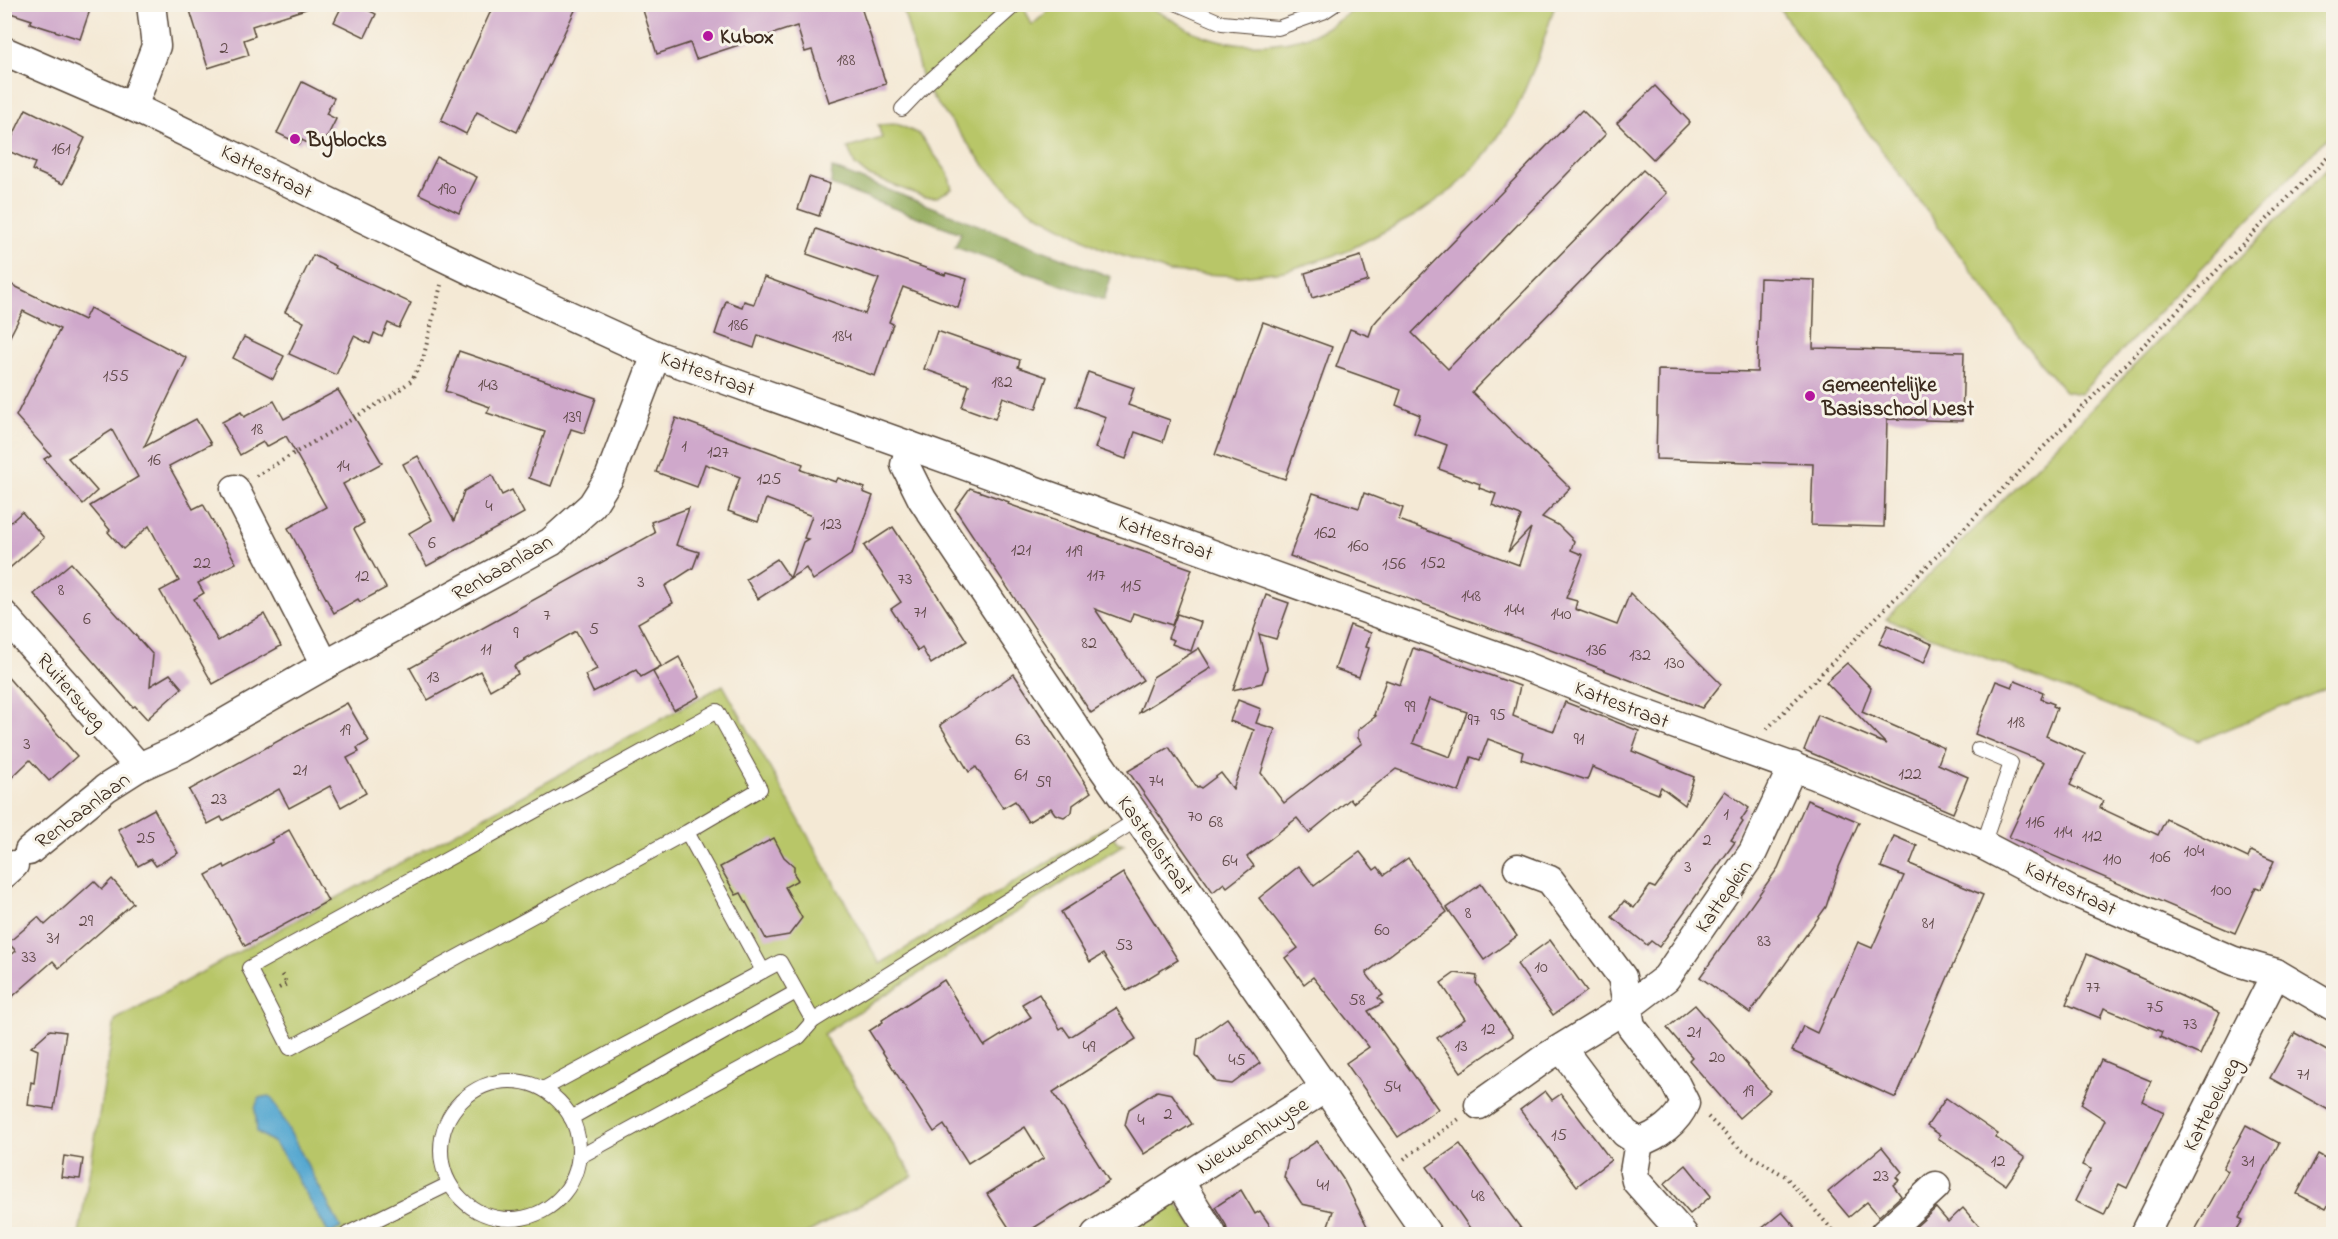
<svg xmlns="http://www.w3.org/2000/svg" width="2338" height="1239" font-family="'Indie Flower',sans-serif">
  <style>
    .green { fill: #b8c668; stroke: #7a7843; stroke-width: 1.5 }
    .forest { fill: #92ab5c; stroke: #666a3d; stroke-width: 1.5 }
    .water { fill: #55a7d0; stroke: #486877; stroke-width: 1.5 }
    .building { fill: #cfa8cb; fill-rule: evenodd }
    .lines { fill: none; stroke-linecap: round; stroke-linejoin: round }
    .service-casing { stroke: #574739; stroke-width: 16 }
    .minor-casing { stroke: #574739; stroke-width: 31 }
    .path { stroke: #574739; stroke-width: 4; stroke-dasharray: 1.5 4.5; stroke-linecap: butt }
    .service { stroke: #fff; stroke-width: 14 }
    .minor { stroke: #fff; stroke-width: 28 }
    .poi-dot { fill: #b5179e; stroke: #f7f3e8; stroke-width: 2 }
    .labels { text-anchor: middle; stroke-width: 6; stroke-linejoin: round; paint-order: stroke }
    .number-label { font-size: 18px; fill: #604a49 }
    .poi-label { font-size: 21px; font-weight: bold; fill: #3b2a1e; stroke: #f7f3e8; text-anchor: start }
    .street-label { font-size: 21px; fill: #3b2a1e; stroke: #f7f3e8 }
  </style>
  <rect width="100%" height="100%" fill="#f7f3e8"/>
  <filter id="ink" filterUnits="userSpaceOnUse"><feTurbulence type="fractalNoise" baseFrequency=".0167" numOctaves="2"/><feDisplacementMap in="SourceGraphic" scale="12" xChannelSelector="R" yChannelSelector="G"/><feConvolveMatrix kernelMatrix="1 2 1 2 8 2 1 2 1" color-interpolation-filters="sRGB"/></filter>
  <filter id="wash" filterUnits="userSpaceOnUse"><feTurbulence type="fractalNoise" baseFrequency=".008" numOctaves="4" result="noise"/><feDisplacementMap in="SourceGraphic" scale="24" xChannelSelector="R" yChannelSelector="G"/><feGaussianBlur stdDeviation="1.35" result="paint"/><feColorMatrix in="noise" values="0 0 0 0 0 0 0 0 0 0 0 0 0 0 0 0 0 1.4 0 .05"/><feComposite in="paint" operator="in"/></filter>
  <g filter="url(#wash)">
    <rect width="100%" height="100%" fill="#f4e9d5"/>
    <g class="green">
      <path d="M902 5H1023L1032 25 1055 5C1080 5 1117 1 1142 5 1152 6 1181 26 1194 32 1230 48 1277 48 1314 34 1331 27 1346 15 1360 5H1555L1537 61 1516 110 1488 152 1453 189 1414 216 1345 252 1285 271 1239 276 1169 272 1100 248 1028 209 987 169 924 86Z"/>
      <path d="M1777 5H2333V132L2080 394 2065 391 2041 364 1838 92Z"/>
      <path d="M897 124 919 134 948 173 952 189 937 197H924L867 175 855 165 848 148 882 138 878 125Z"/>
      <path d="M2326 170 2334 179 2333 686 2199 741 1886 619Z"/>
      <path d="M723 685 880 964 1112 823 1114 826 1111 833 1117 842 1124 844 823 1034 913 1176 805 1234H79L115 1020Z"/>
      <path d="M1174 1200 1199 1234 1187 1232 1186 1234H1115Z"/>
    </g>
    <path class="forest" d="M832 168 1111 277 1104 300 955 247 961 233 831 185Z"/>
    <path class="water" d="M269 1096 272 1098 341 1228 329 1234 284 1156 274 1143 257 1132 255 1108 259 1098Z"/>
    <g id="blocks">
      <g class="building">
        <path d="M4 4H92L80 39 30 23 32 20 4 11Z"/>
        <path d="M188 4H305L306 9 252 26 255 36 244 40 249 55 208 68Z"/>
        <path d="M343 4H356L376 14 365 37 334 22Z"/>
        <path d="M494 4H578L517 132 477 112 466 134 441 121Z"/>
        <path d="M641 4H860L886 84 829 102 812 50 805 52 797 26 696 59 690 43 657 54Z"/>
        <path d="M302 82 334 98 326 114 336 119 323 145 313 140 311 145 302 140 300 144 277 133Z"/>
        <path d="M1655 86 1690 122 1653 159 1617 123Z"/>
        <path d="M26 109 85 138 63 184 32 170 35 163 6 150Z"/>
        <path d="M1582 110 1606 134 1412 333 1448 369 1643 170 1667 193 1472 392 1570 488 1542 517 1558 525 1574 541 1571 550 1583 555 1566 598 1577 601 1575 609 1617 625 1630 593 1721 684 1702 708 1578 660 1290 556 1313 493 1359 508 1364 493 1403 508 1399 520 1519 565 1531 528 1508 552 1521 516 1492 505 1496 494 1479 488 1480 484 1439 469 1447 445 1414 433 1420 415 1396 405 1401 390 1336 367 1350 329 1369 336 1373 325 1378 319Z"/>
        <path d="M437 157 477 177 459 213 419 194Z"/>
        <path d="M809 177 830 184 819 216 798 209Z"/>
        <path d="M816 229 945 275 946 273 967 279 958 308 903 287 889 322 893 324 875 376 758 335 754 348 715 334 726 301 742 307 744 301 754 304 764 277 865 314 879 279 807 254Z"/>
        <path d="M313 255 336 266 335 268 411 303 399 328 388 323 382 337 374 333 370 344 354 336 336 375 289 354 304 322 285 312Z"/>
        <path d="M1361 256 1368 281 1312 298 1305 273Z"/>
        <path d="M1760 278 1815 280 1813 348 1964 352 1962 421 1887 419 1884 527 1811 525 1813 464 1656 459 1658 370 1757 372Z"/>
        <path d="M4 281 84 320 90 308 187 358 144 447 196 419 211 444 169 466 193 509 203 504 236 563 198 583 204 593 194 599 218 641 264 614 281 646 213 684 160 591 179 581 149 526 123 549 108 532 110 530 90 506 138 477 112 430 68 458 97 491 83 504 44 459 51 455 16 416 60 329 23 311 4 348Z"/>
        <path d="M1263 322 1332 347 1285 479 1215 455Z"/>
        <path d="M937 331 1020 360 1018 367 1047 377 1036 409 1003 397 995 419 962 407 969 385 924 369Z"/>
        <path d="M244 337 284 356 273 379 233 358Z"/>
        <path d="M459 351 596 398 584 433 571 429 551 486 529 478 545 432 487 413 490 407 445 391Z"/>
        <path d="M1088 372 1134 388 1128 405 1170 420 1163 442 1135 432 1126 459 1095 448 1106 417 1076 406Z"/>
        <path d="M338 390 382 463 343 484 364 523 354 529 386 588 360 602 358 599 334 613 288 528 326 507 286 436 266 447 263 442 240 455 222 422 241 412 244 417 274 401 284 419Z"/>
        <path d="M676 418 803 464 801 470 836 482 838 478 865 488 863 492 873 496 852 554 813 580 806 568 790 578 803 542 808 539 804 538 812 516 766 499 758 522 728 511 740 477 705 464 697 487 656 472Z"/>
        <path d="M418 456 454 521 464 491 492 475 502 495 512 490 524 513 427 566 409 533 432 520 403 464Z"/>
        <path d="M970 488 1009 502 1008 504 1192 569 1172 625 1133 613 1130 622 1095 609 1143 680 1091 713 955 509Z"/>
        <path d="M689 508 676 545 699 552 693 568 665 586 673 603 638 623 661 666 641 677 636 670 593 692 585 675 597 669 576 631 514 666 518 674 490 690 480 671 428 700 410 668 655 533 651 522Z"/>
        <path d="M22 512 44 538 4 573V528Z"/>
        <path d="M893 527 967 641 931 664 922 648 918 651 891 609 901 602 864 546Z"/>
        <path d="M777 559 790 578 758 599 746 579Z"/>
        <path d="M71 563 153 655 150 686 170 674 182 688 147 719 135 706 133 707 34 594Z"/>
        <path d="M1266 595 1289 603 1276 639 1259 634 1267 668 1262 683 1233 690Z"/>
        <path d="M1177 614 1201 622 1191 651 1172 644 1174 640 1168 638Z"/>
        <path d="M1350 625 1371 633 1366 647 1369 648 1359 677 1335 669Z"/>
        <path d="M1888 625 1932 644 1924 663 1879 644Z"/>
        <path d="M1199 648 1211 668 1139 713 1153 677Z"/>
        <path d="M1413 648 1520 686 1513 716 1533 724 1554 731 1565 702 1639 731 1632 751 1694 777 1685 805 1661 787 1658 794 1592 767 1587 780 1521 759 1523 752 1488 739 1480 760 1471 757 1459 792 1396 769 1353 803 1350 799 1309 833 1297 818 1247 857 1254 866 1227 887 1224 883 1213 892 1128 771 1169 747 1197 788 1199 786 1201 788 1221 773 1233 789 1254 730 1230 721 1238 700 1261 709 1256 723 1275 729 1261 773 1284 803 1362 743 1358 738V730L1376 716 1374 715 1386 680 1400 685ZM1429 699 1467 712 1450 757 1413 743Z"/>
        <path d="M679 657 700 696 674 710 653 672Z"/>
        <path d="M1847 663 1871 688 1862 712 1944 748 1938 764 1968 777 1953 813 1804 750 1818 715 1886 744 1826 682Z"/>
        <path d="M4 673 77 756 49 781 30 760 4 785Z"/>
        <path d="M1014 674 1091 792 1073 805 1072 812 1064 817 1055 814 1051 808 1028 822 1015 801 1003 808 976 767 969 772 940 725Z"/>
        <path d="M1996 681 2012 687 2015 681 2043 692 2041 699 2054 704 2053 706 2057 708 2046 736 2085 754 2070 785 2103 801 2100 808 2158 835 2166 819 2248 858 2251 851 2274 861 2261 889 2256 887 2235 933 2009 837 2044 762 1975 734Z"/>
        <path d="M347 703 369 741 357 748 359 752 347 758 366 793 341 807 330 786 289 808 279 789 223 821 221 817 208 824 189 790Z"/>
        <path d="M1725 791 1749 808 1741 820 1743 822 1731 840 1735 842 1659 947 1651 941 1647 945 1612 917 1624 901 1634 908 1650 886 1655 888Z"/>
        <path d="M1807 800 1859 822 1839 867 1826 907 1750 1013 1700 977 1778 868Z"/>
        <path d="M154 809 178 853 156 866 151 859 138 866 118 829Z"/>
        <path d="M289 830 328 901 245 946 206 875 224 865 225 868 273 842 271 840Z"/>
        <path d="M1894 836 1917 846 1910 864 1983 895 1896 1098 1792 1051 1803 1026 1817 1033 1858 942 1872 948 1904 876 1881 867Z"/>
        <path d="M774 838 784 857 794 866V874L798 880 785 887 802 918 789 935 766 939 741 893 736 895 720 867Z"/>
        <path d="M1360 852 1374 870 1378 867 1384 875 1408 858 1447 912 1366 973 1383 995 1378 998 1383 1003 1368 1011 1438 1109 1398 1137 1346 1063 1369 1047 1313 977 1304 984 1285 958 1298 948 1259 898 1299 866 1314 886Z"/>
        <path d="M1123 873 1178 960 1127 991 1103 954 1090 962 1061 912Z"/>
        <path d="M112 879 133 903 59 968 53 961 4 1004V961L16 951 8 943 38 917 45 925 94 881 102 889Z"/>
        <path d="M1481 884 1517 936 1484 960 1447 908Z"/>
        <path d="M1550 940 1587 991 1553 1015 1517 964Z"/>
        <path d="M2087 954 2219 1013 2200 1055 2160 1037 2162 1032 2104 1008 2100 1018 2066 1004Z"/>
        <path d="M1455 973 1477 976 1476 983 1513 1036 1461 1072 1437 1038 1465 1019 1441 983Z"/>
        <path d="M944 980 984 1046 1031 1017 1022 1004 1039 994 1060 1029 1063 1027 1070 1037 1116 1008 1136 1039 1053 1092 1109 1181 1024 1234H1013L987 1194 1044 1158 1025 1127 968 1163 944 1125 934 1132 869 1031 883 1022 882 1020Z"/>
        <path d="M1695 1005 1770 1091 1739 1118 1689 1060 1692 1057 1667 1028Z"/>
        <path d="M1227 1018 1260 1063 1232 1084 1216 1082 1196 1055 1198 1039Z"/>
        <path d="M50 1030 66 1032 54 1109 28 1105 31 1082 34 1083 38 1050 31 1047Z"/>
        <path d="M2295 1033 2334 1055V1113L2270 1078Z"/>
        <path d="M2101 1060 2151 1081 2142 1101 2164 1112 2127 1188 2119 1184 2104 1215 2075 1201 2091 1169 2082 1165 2105 1120 2081 1104Z"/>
        <path d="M1157 1091 1172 1094 1192 1124 1144 1154 1125 1125 1129 1109Z"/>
        <path d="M1545 1091 1552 1100 1561 1094 1611 1160 1577 1186 1520 1110Z"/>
        <path d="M1946 1098 1998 1134 1995 1137 2025 1158 2006 1185 1938 1138 1940 1135 1927 1126Z"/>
        <path d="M2246 1125 2279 1143 2239 1218 2243 1220 2234 1234H2193L2228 1171 2223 1168Z"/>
        <path d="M1317 1141 1343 1179 1371 1234H1325L1333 1211 1302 1204 1284 1177 1288 1160Z"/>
        <path d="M1460 1144 1500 1200 1525 1234H1474L1427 1167Z"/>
        <path d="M1882 1147 1902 1172 1896 1177 1899 1180 1893 1185 1901 1196 1879 1216 1867 1202 1849 1217 1828 1192Z"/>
        <path d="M2318 1154 2334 1163V1195L2326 1209 2297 1194Z"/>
        <path d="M64 1156 83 1159 80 1179 61 1177Z"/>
        <path d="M1686 1165 1711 1196 1690 1214 1664 1184Z"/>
        <path d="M1241 1190 1255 1214 1260 1211 1276 1234H1228L1226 1225 1215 1207Z"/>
        <path d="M1936 1208 1948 1222 1963 1208 1986 1234H1908Z"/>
        <path d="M1782 1212 1801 1234H1755Z"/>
      </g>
    </g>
  </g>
  <g filter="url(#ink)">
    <use href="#blocks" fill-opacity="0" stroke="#574739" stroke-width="1.5"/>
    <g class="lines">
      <defs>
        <g id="service">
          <path d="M1178 4 1222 23 1278 28 1323 12 1335 4"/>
          <path d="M902 109 924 86 1016 4"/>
          <path d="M1978 749 2011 763 1983 845"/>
          <path d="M687 832 760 789 717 711 249 968 290 1048 687 832 763 971"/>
          <circle cx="510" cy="1150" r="69"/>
          <path d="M543 1089 780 962 813 1021"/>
          <path d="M571 1118 796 992"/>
          <path d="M579 1157 799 1037 813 1021 1138 819"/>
          <path d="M347 1234 449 1184"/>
        </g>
        <g id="minor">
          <path d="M4 51 133 107 470 270 656 355 1528 667 1629 708 1815 775 1983 845 2069 890 2234 961 2276 973 2334 1007"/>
          <path d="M133 107 156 46 151 4"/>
          <path d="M910 446 905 465 922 499 1097 760 1427 1234"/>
          <path d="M235 489 325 665"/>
          <path d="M4 615 139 767"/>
          <path d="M29 851 106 788 139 767 181 748 325 665 551 542 592 505 609 478 656 355"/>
          <path d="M1518 868 1550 880 1622 977 1631 1026 1675 1083 1685 1103C1677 1122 1658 1136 1639 1142L1625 1133 1562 1049"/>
          <path d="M4 874 14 865"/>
          <path d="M1479 1105 1545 1058 1628 1007 1666 978 1753 852 1793 766"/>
          <path d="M1639 1142 1634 1172 1636 1181 1683 1234"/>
          <path d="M1179 1181 1212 1234"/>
          <path d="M1096 1234 1324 1089"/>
          <path d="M1884 1234 1936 1186"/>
          <path d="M2145 1234 2276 973"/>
        </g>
      </defs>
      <use href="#service" class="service-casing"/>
      <use href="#minor" class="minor-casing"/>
      <g class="path">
        <path d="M256 476 391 396 412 380 423 359 441 285"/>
        <path d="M1767 729 2334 151"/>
        <path d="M279 988 287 984 280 972"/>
        <path d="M1708 1117 1740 1149 1785 1176 1836 1234"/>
        <path d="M1404 1159 1459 1119"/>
      </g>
      <use href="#service" class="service"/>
      <use href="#minor" class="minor"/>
    </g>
  </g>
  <g class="poi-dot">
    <circle cx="708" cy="36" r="6"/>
    <circle cx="295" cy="139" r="6"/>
    <circle cx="1810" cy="396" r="6"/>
  </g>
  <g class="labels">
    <g class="number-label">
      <text x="224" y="53">2</text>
      <text x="846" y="65">188</text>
      <text x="61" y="154">161</text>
      <text x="447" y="194">190</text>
      <text x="738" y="330">186</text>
      <text x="842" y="341">184</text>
      <text x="116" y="381">155</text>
      <text x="1002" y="387">182</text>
      <text x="488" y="390">143</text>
      <text x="572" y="422">139</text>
      <text x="257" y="434">18</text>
      <text x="684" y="451">1</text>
      <text x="718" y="457">127</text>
      <text x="154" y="465">16</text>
      <text x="343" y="471">14</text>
      <text x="769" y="484">125</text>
      <text x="489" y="511">4</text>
      <text x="831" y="529">123</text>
      <text x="1325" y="538">162</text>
      <text x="432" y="548">6</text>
      <text x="1358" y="551">160</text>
      <text x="1021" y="555">121</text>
      <text x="1074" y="556">119</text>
      <text x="202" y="568">22</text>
      <text x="1433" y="568">152</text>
      <text x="1394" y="569">156</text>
      <text x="1096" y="580">117</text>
      <text x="362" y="581">12</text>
      <text x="905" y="584">73</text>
      <text x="641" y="587">3</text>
      <text x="1131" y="591">115</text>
      <text x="61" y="595">8</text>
      <text x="1471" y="601">148</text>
      <text x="1514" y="615">144</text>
      <text x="920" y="617">71</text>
      <text x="1561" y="619">140</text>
      <text x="547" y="620">7</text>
      <text x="87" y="624">6</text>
      <text x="594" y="634">5</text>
      <text x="516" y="638">9</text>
      <text x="1089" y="648">82</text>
      <text x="486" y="654">11</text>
      <text x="1596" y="655">136</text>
      <text x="1640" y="660">132</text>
      <text x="1674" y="668">130</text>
      <text x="433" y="682">13</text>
      <text x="1410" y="712">99</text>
      <text x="1498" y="720">95</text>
      <text x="1474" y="725">97</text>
      <text x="2016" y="727">118</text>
      <text x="345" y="735">19</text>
      <text x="1579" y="744">91</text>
      <text x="1023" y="745">63</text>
      <text x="27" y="749">3</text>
      <text x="300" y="775">21</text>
      <text x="1910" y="779">122</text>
      <text x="1021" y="780">61</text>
      <text x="1156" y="786">74</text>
      <text x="1043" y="787">59</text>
      <text x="219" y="804">23</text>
      <text x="1726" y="819">1</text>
      <text x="1195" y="821">70</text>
      <text x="1216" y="827">68</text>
      <text x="2035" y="827">116</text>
      <text x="2063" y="837">114</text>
      <text x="2092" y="841">112</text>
      <text x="146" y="843">25</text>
      <text x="1707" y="845">2</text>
      <text x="2194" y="856">104</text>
      <text x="2160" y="862">106</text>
      <text x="2112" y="864">110</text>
      <text x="1230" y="866">64</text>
      <text x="1688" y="872">3</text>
      <text x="2221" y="895">100</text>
      <text x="1468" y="918">8</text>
      <text x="86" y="926">29</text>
      <text x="1928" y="928">81</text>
      <text x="1382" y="935">60</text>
      <text x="53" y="943">31</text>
      <text x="1764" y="946">83</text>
      <text x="1124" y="950">53</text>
      <text x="29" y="962">33</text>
      <text x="1541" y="972">10</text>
      <text x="2093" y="992">77</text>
      <text x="1357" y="1005">58</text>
      <text x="2155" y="1012">75</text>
      <text x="2190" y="1029">73</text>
      <text x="1488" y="1034">12</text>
      <text x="1694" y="1037">21</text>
      <text x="1461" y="1051">13</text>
      <text x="1089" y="1052">49</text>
      <text x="1717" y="1062">20</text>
      <text x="1237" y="1065">45</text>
      <text x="2303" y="1079">71</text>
      <text x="1392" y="1092">54</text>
      <text x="1748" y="1096">19</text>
      <text x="1168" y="1119">2</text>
      <text x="1141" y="1125">4</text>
      <text x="1559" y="1140">15</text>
      <text x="1998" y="1166">12</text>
      <text x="2248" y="1166">31</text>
      <text x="1881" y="1181">23</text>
      <text x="1323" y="1190">41</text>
      <text x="1478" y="1201">48</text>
    </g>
    <g class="poi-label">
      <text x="720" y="43">Kubox</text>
      <text x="307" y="146">Byblocks</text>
      <text x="1822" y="391">Gemeentelijke<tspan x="1822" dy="24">Basisschool Nest</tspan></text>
    </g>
    <g class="street-label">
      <text transform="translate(267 171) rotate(26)" y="7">Kattestraat</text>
      <text transform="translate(708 373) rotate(20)" y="7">Kattestraat</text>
      <text transform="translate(1166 537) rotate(20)" y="7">Kattestraat</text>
      <text transform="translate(502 567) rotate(-30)" y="7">Renbaanlaan</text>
      <text transform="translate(72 691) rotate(49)" y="7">Ruitersweg</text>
      <text transform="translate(1622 704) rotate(21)" y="7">Kattestraat</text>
      <text transform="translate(82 810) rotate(-37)" y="7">Renbaanlaan</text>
      <text transform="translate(1156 845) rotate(55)" y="7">Kasteelstraat</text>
      <text transform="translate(2071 888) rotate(26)" y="7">Kattestraat</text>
      <text transform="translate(1723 896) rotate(-55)" y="7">Katteplein</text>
      <text transform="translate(2211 1104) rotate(-63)" y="7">Kattebelweg</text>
      <text transform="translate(1252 1135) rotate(-32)" y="7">Nieuwenhuyse</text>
    </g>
  </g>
  <rect width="2338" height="1239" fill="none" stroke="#f7f3e8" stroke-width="24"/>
</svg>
